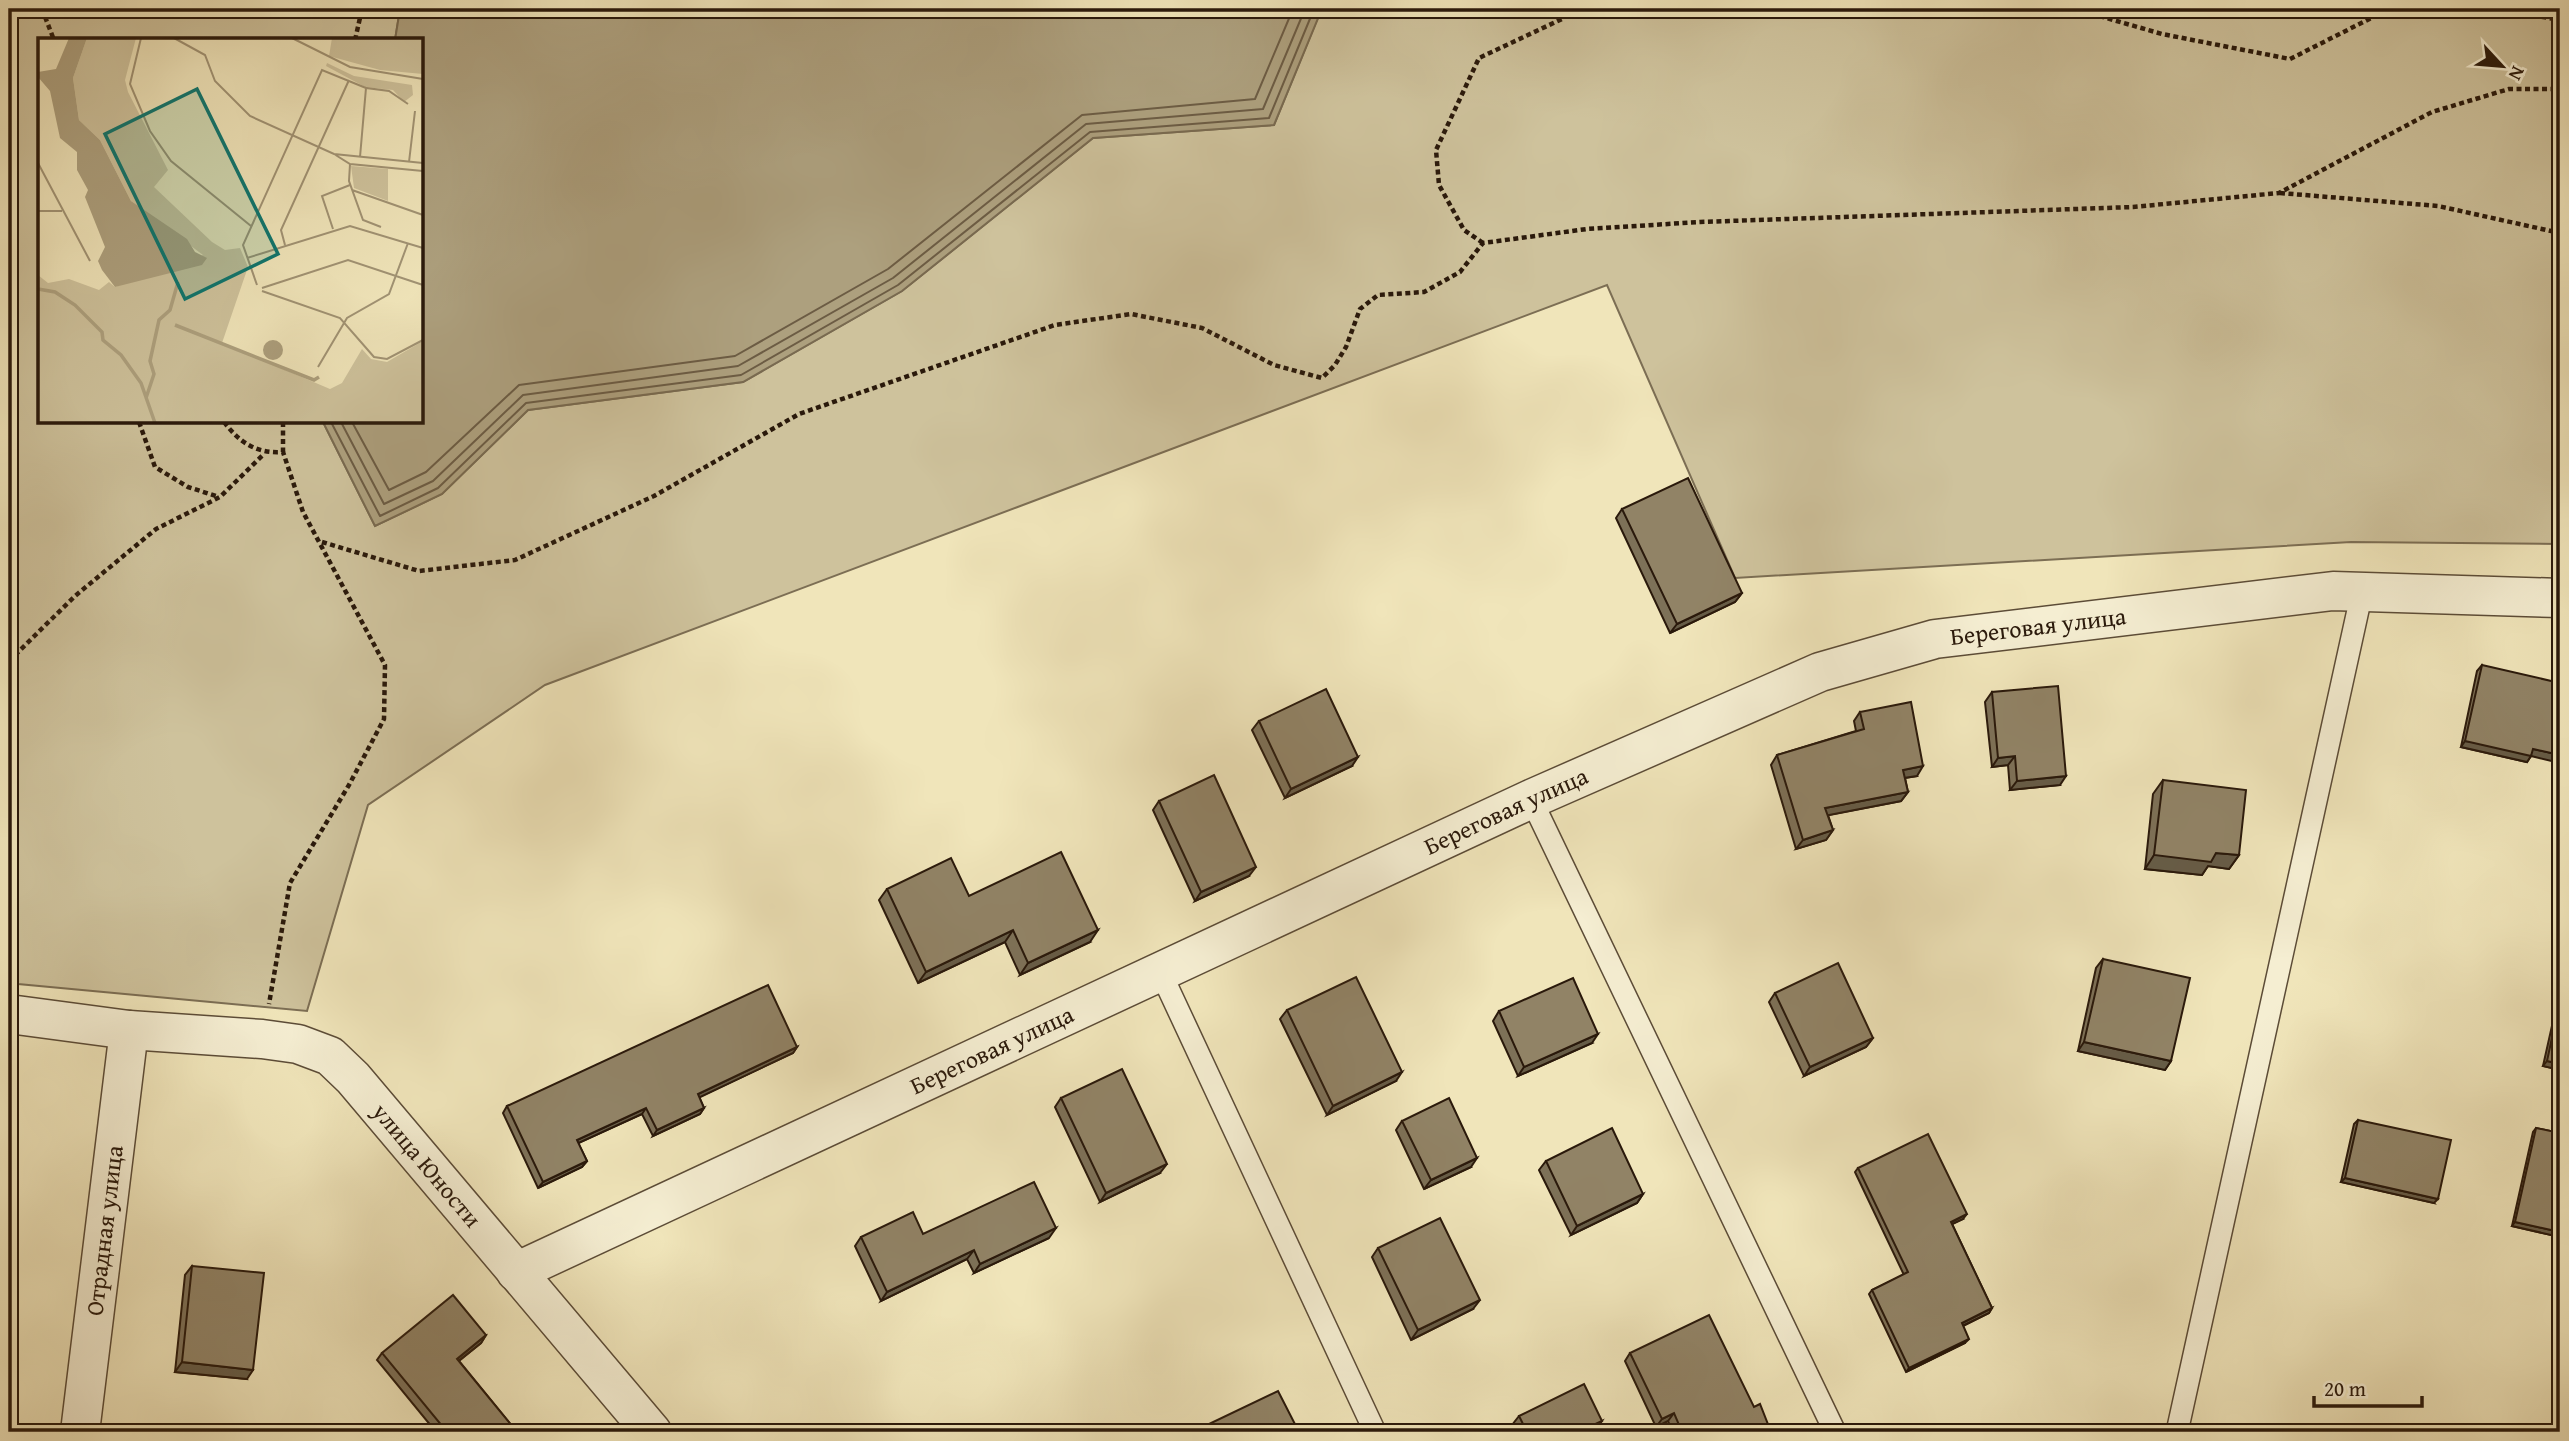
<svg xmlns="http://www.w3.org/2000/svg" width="2569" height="1441" font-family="'Gentium Book Plus',serif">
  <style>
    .green { fill: #cec29c; stroke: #7c6e54; stroke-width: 2 }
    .water { fill: #ada07e; stroke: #796a50; stroke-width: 2 }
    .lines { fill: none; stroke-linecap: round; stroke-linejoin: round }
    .shore { stroke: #6c5c44; stroke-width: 2 }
    .stream { stroke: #796a50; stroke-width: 10 }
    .service-casing { stroke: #5c4c37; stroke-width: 24 }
    .minor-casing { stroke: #5c4c37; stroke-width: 41 }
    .path { stroke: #2a190b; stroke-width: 4.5; stroke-dasharray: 5 3.5; stroke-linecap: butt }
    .service { stroke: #f5eed2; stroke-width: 21 }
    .minor { stroke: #f5eed2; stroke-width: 38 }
    .wall { fill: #7d7158; stroke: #2a190b; stroke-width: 2 }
    .shaded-wall { fill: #665c47; stroke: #2a190b; stroke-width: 2 }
    .building { fill: #918366; stroke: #2a190b; stroke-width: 2 }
    .labels { text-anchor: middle; stroke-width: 6; stroke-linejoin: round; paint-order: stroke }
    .street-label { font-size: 24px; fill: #2a190b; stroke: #f5eed2 }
    .inset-river { fill: none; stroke: #ada07e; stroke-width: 3.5 }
    .inset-road { fill: none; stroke: #a19374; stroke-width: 2 }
    .view { fill: #0f766e; fill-opacity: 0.15; stroke: #0f766e; stroke-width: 3.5 }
    .inset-edge { fill: none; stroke: #2a190b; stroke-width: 3.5 }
  </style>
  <rect width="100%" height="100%" fill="#f0e5ba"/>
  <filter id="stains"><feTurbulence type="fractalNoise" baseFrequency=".00286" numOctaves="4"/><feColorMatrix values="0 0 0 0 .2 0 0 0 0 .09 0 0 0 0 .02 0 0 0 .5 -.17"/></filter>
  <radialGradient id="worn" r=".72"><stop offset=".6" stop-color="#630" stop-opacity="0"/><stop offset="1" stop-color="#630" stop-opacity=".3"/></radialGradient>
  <path class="green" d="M9 9H400L395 40H40V422H323L375 526 442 494 528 410 743 382 902 291 1093 138 1274 125 1321 10 1326 9H2560V544L2351 542 1735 578 1607 285 545 685 368 805 307 1011 18 984 9 975Z"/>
  <path class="water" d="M400 9H1326L1321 11 1274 125 1093 138 902 291 743 382 528 410 442 494 375 526 323 422H422V40H395Z"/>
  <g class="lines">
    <g class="shore">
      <path d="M331 422 380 516 438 488 526 403 741 375 898 285 1090 132 1269 118 1314 9"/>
      <path d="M341 422 384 504 433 481 523 395 738 366 893 278 1086 124 1263 109 1305 9"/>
      <path d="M352 422 389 490 426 472 519 385 735 356 888 269 1082 115 1255 99 1293 9"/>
    </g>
    <path class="stream" d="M258 9 260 10"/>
    <defs>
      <g id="service">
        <path d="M1531 799 1835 1432"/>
        <path d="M1160 971 1375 1432"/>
        <path d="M2177 1432 2362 592"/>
      </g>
      <g id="minor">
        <path id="s1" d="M9 1014 129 1030 262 1039 298 1044 330 1056 353 1078 652 1432"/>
        <path id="s2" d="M516 1272 1531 799 1820 672 1935 639 2333 591 2560 598"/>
        <path id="s3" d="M80 1432 129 1030"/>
      </g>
    </defs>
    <use href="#service" class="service-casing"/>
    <use href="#minor" class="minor-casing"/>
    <g class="path">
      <path d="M42 9 54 40"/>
      <path d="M2075 9 2162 34 2290 59 2385 11 2498 9 2560 20"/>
      <path d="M355 40 362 9"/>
      <path d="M2280 193 2438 206 2560 233"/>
      <path d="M1483 243 1464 230 1439 185 1436 150 1479 58 1562 19 1575 9"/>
      <path d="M139 422 155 467 188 487 219 497"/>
      <path d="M224 422C240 443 257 454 283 452L303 512 385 665 384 719 349 785 290 883 269 1004"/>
      <path d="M283 422V452"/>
      <path d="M322 542 419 571 515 560 654 496 799 414 1055 325 1131 314 1202 328 1274 365 1322 378 1335 365 1346 347 1360 309 1378 295 1424 292 1460 272 1483 243 1587 229 1700 222 2133 207 2279 193 2432 112 2509 89H2560"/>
      <path d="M9 661 75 596 156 529 220 497 264 454"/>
    </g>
    <use href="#service" class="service"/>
    <use href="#minor" class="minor"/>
  </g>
  <g class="wall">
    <path d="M1622 509 1742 593 1735 602 1670 633 1616 518Z"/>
    <path d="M2482 665 2531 756 2527 762 2461 747 2477 671Z"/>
    <path d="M1992 692 2060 785 2010 790 2008 765 1992 767 1985 702Z"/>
    <path d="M1860 712 1917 776 1905 778 1908 792 1901 801 1828 815 1833 830 1826 840 1796 849 1771 765 1777 755 1856 731 1854 721Z"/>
    <path d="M1259 721 1352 766 1285 798 1252 730Z"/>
    <path d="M2163 780 2239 855 2229 869 2208 866 2202 875 2145 869 2153 794Z"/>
    <path d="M1159 801 1249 876 1195 901 1153 810Z"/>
    <path d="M887 889 969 896 1090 942 1020 975 1005 942 918 983 879 900Z"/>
    <path d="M2103 959 2171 1061 2165 1070 2078 1051 2096 968Z"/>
    <path d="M2560 990V1070L2543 1066Z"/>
    <path d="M1775 993 1873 1038 1866 1047 1804 1076 1769 1002Z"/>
    <path d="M1287 1010 1396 1081 1327 1115 1280 1019Z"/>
    <path d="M1499 1011 1592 1043 1518 1076 1493 1021Z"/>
    <path d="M797 1047 793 1053 699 1097 704 1108 700 1114 653 1136 642 1114 578 1143 587 1161 582 1167 538 1188 503 1113 507 1106Z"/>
    <path d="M1061 1098 1160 1173 1100 1202 1055 1107Z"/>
    <path d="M2358 1120 2434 1203 2341 1182 2354 1124Z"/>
    <path d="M1402 1121 1471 1167 1424 1189 1396 1130Z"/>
    <path d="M2536 1128 2560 1133V1237L2512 1226 2533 1132Z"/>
    <path d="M1546 1161 1643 1194 1637 1203 1571 1235 1539 1170Z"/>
    <path d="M1858 1168 1963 1219 1952 1224 1992 1308 1989 1313 1963 1326 1965 1343 1906 1372 1869 1294 1872 1290 1904 1275 1855 1172Z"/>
    <path d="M923 1234 1049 1238 974 1273 967 1259 881 1301 855 1246 861 1237Z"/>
    <path d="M1378 1248 1473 1309 1411 1340 1372 1257Z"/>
    <path d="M192 1266 247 1379 175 1372 185 1275Z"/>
    <path d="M486 1335 481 1343 459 1361 517 1432H436L377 1360 382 1353Z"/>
    <path d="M1630 1353 1754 1407 1771 1432H1673L1668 1421 1656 1427 1625 1361Z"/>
    <path d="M1519 1416 1596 1430 1591 1432H1516L1512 1425Z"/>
    <path d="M1209 1424 1299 1432H1204Z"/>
  </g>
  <g class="shaded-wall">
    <path d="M1742 593 1735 602 1670 633 1677 624Z"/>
    <path d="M2465 741 2533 749 2560 755V763L2531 756 2527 762 2461 747Z"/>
    <path d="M2015 756 2008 765 1992 767 1998 758Z"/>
    <path d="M1358 757 1352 766 1285 798 1291 789Z"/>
    <path d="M1923 766 1917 776 1897 779 1903 770Z"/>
    <path d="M2066 776 2060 785 2010 790 2017 781Z"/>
    <path d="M1908 792 1901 801 1819 817 1825 808Z"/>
    <path d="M1833 830 1826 840 1796 849 1803 840Z"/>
    <path d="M2216 853 2239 855 2229 869 2208 866 2202 875 2145 869 2154 855Z"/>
    <path d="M1256 867 1249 876 1195 901 1201 892Z"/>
    <path d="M1013 930 1005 942 918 983 926 972Z"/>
    <path d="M1098 930 1090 942 1020 975 1028 963Z"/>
    <path d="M1598 1034 1592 1043 1518 1076 1524 1067Z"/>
    <path d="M1873 1038 1866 1047 1804 1076 1810 1067Z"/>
    <path d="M2084 1042 2171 1061 2165 1070 2078 1051Z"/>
    <path d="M797 1047 793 1053 694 1100 698 1094Z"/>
    <path d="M2547 1061 2560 1064V1070L2543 1066Z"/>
    <path d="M1402 1072 1396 1081 1327 1115 1333 1106Z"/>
    <path d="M646 1108 642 1114 572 1146 577 1140Z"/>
    <path d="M704 1108 700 1114 653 1136 657 1130Z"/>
    <path d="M1477 1158 1471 1167 1424 1189 1431 1180Z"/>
    <path d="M587 1161 582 1167 538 1188 543 1182Z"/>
    <path d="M1167 1164 1160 1173 1100 1202 1106 1193Z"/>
    <path d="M2345 1178 2438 1199 2434 1203 2341 1182Z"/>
    <path d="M1643 1194 1637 1203 1571 1235 1577 1226Z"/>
    <path d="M1967 1214 1963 1219 1948 1226 1951 1222Z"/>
    <path d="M2515 1222 2560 1232V1237L2512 1226Z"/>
    <path d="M1056 1228 1049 1238 974 1273 980 1264Z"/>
    <path d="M974 1250 967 1259 881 1301 887 1292Z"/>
    <path d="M1480 1300 1473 1309 1411 1340 1418 1330Z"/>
    <path d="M1992 1308 1989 1313 1958 1328 1962 1323Z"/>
    <path d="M486 1335 481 1343 452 1366 457 1359Z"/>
    <path d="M1969 1339 1965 1343 1906 1372 1909 1368Z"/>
    <path d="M182 1362 253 1370 247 1379 175 1372Z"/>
    <path d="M1674 1413 1668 1421 1656 1427 1662 1419Z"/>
    <path d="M1602 1421 1596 1430 1591 1432H1578Z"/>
  </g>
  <g class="building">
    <path d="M1688 478 1742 593 1677 624 1622 509Z"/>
    <path d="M2482 665 2560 683V755L2533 749 2531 756 2465 741Z"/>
    <path d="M2058 686 2066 776 2017 781 2015 756 1998 758 1992 692Z"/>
    <path d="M1326 689 1358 757 1291 789 1259 721Z"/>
    <path d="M1911 702 1923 766 1903 770 1908 792 1825 808 1833 830 1803 840 1777 755 1864 729 1860 712Z"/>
    <path d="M1214 775 1256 867 1201 892 1159 801Z"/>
    <path d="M2163 780 2246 790 2239 855 2216 853 2211 862 2154 855Z"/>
    <path d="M1061 852 1098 930 1028 963 1013 930 926 972 887 889 951 858 969 896Z"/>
    <path d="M2103 959 2190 978 2171 1061 2084 1042Z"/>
    <path d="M1838 963 1873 1038 1810 1067 1775 993Z"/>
    <path d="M1356 977 1402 1072 1333 1106 1287 1010Z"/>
    <path d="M1573 978 1598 1034 1524 1067 1499 1011Z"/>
    <path d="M768 985 797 1047 698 1094 704 1108 657 1130 646 1108 577 1140 587 1161 543 1182 507 1106Z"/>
    <path d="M2560 1000V1064L2547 1061Z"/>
    <path d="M1122 1069 1167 1164 1106 1193 1061 1098Z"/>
    <path d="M1449 1098 1477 1158 1431 1180 1402 1121Z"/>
    <path d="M2358 1120 2451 1140 2438 1199 2345 1178Z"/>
    <path d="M1612 1128 1643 1194 1577 1226 1546 1161Z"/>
    <path d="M2536 1128 2560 1133V1232L2515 1222Z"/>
    <path d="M1928 1134 1967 1214 1951 1222 1992 1308 1962 1323 1969 1339 1909 1368 1872 1290 1908 1272 1858 1168Z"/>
    <path d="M1034 1182 1056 1228 980 1264 974 1250 887 1292 861 1237 913 1212 923 1234Z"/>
    <path d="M1440 1218 1480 1300 1418 1330 1378 1248Z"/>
    <path d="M192 1266 264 1273 253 1370 182 1362Z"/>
    <path d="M453 1295 486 1335 457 1359 517 1432H447L382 1353Z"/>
    <path d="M1709 1315 1754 1407 1760 1404 1771 1432H1682L1674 1413 1662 1419 1630 1353Z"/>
    <path d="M1584 1384 1602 1421 1578 1432H1527L1519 1416Z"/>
    <path d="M1278 1391 1299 1432H1213L1209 1424Z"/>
  </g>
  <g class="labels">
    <g class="street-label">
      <text dy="8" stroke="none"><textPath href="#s2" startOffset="1659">Береговая улица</textPath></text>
      <text dy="8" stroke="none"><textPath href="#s2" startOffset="1092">Береговая улица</textPath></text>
      <text dy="8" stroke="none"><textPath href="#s2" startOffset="525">Береговая улица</textPath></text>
      <text dy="8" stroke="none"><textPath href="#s1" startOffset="471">улица Юности</textPath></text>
      <text dy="8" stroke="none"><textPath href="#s3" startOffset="203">Отрадная улица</textPath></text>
    </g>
  </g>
  <g transform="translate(38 38)">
    <rect width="385" height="385" fill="#f0e5ba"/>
    <path d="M49 0H98L87 42 90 54 130 132 116 149 174 204 187 212 202 210 210 229 184 305 292 351 304 345 324 311 333 321 349 324 385 303V385H0V237L10 245 31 241 61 252 71 244 77 249 165 217 93 163 62 102 41 82 35 40ZM294 0H385V36L342 32 291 18ZM289 25 316 38 374 47 375 57 366 64 355 52 327 49 288 28ZM313 128 350 131V163L316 150Z" fill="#cec29c"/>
    <path d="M31 0H49L35 40 41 82 62 102 93 163 149 201 157 214 169 220 164 227 77 249 64 232 60 223 67 209 47 159 50 152 39 132V114L22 100 12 53 0 39V34L18 31ZM225 312a10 10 0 1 1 20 0a10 10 0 1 1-20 0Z" fill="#ada07e"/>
    <path class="inset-river" d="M0 251 17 254 37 267 64 294 65 302 83 317 103 345 117 385M137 287 276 342 281 339M108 360 116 336 112 323 121 282 132 272 140 244"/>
    <path class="inset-road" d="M103 0 92 46 112 93 133 123 213 188M136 0 167 17 177 43 212 78 296 116 385 125M254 0 312 29 385 41M296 116 312 126 385 133M322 119 328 50 351 53 370 66M371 124 377 73M0 125 52 223M312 126 311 143 325 182 343 189M314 152 385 177M0 173H24M295 191 284 158 312 147M247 207 243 192 311 42M209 220 312 188 385 210M219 247 205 207 284 32 328 50M224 250 310 222 385 247M224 253 302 280 336 319 349 321 385 302M280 329 309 280 351 256 370 205"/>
    <path class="view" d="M159 51 240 216 147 261 67 96Z"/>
    <rect width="385" height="385" class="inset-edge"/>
  </g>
  <rect width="2569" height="1441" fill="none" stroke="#f0e5ba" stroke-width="35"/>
  <rect x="10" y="10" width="2548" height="1420" fill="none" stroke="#2a190b" stroke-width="3.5"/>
  <rect x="18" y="18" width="2534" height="1406" fill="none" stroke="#2a190b" stroke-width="2"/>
  <g transform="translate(2502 66) rotate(116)" stroke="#f5eed2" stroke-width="5" paint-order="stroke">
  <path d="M0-5L12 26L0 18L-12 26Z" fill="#2a190b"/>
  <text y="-10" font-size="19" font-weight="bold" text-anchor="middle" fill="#2a190b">N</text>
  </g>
  <path d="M2314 1396v10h108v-10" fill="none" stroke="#2a190b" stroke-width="3.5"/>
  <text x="2324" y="1396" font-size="21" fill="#2a190b" stroke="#f5eed2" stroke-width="5" paint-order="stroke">20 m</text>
  <rect width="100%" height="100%" filter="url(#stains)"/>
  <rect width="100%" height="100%" fill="url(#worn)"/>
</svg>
